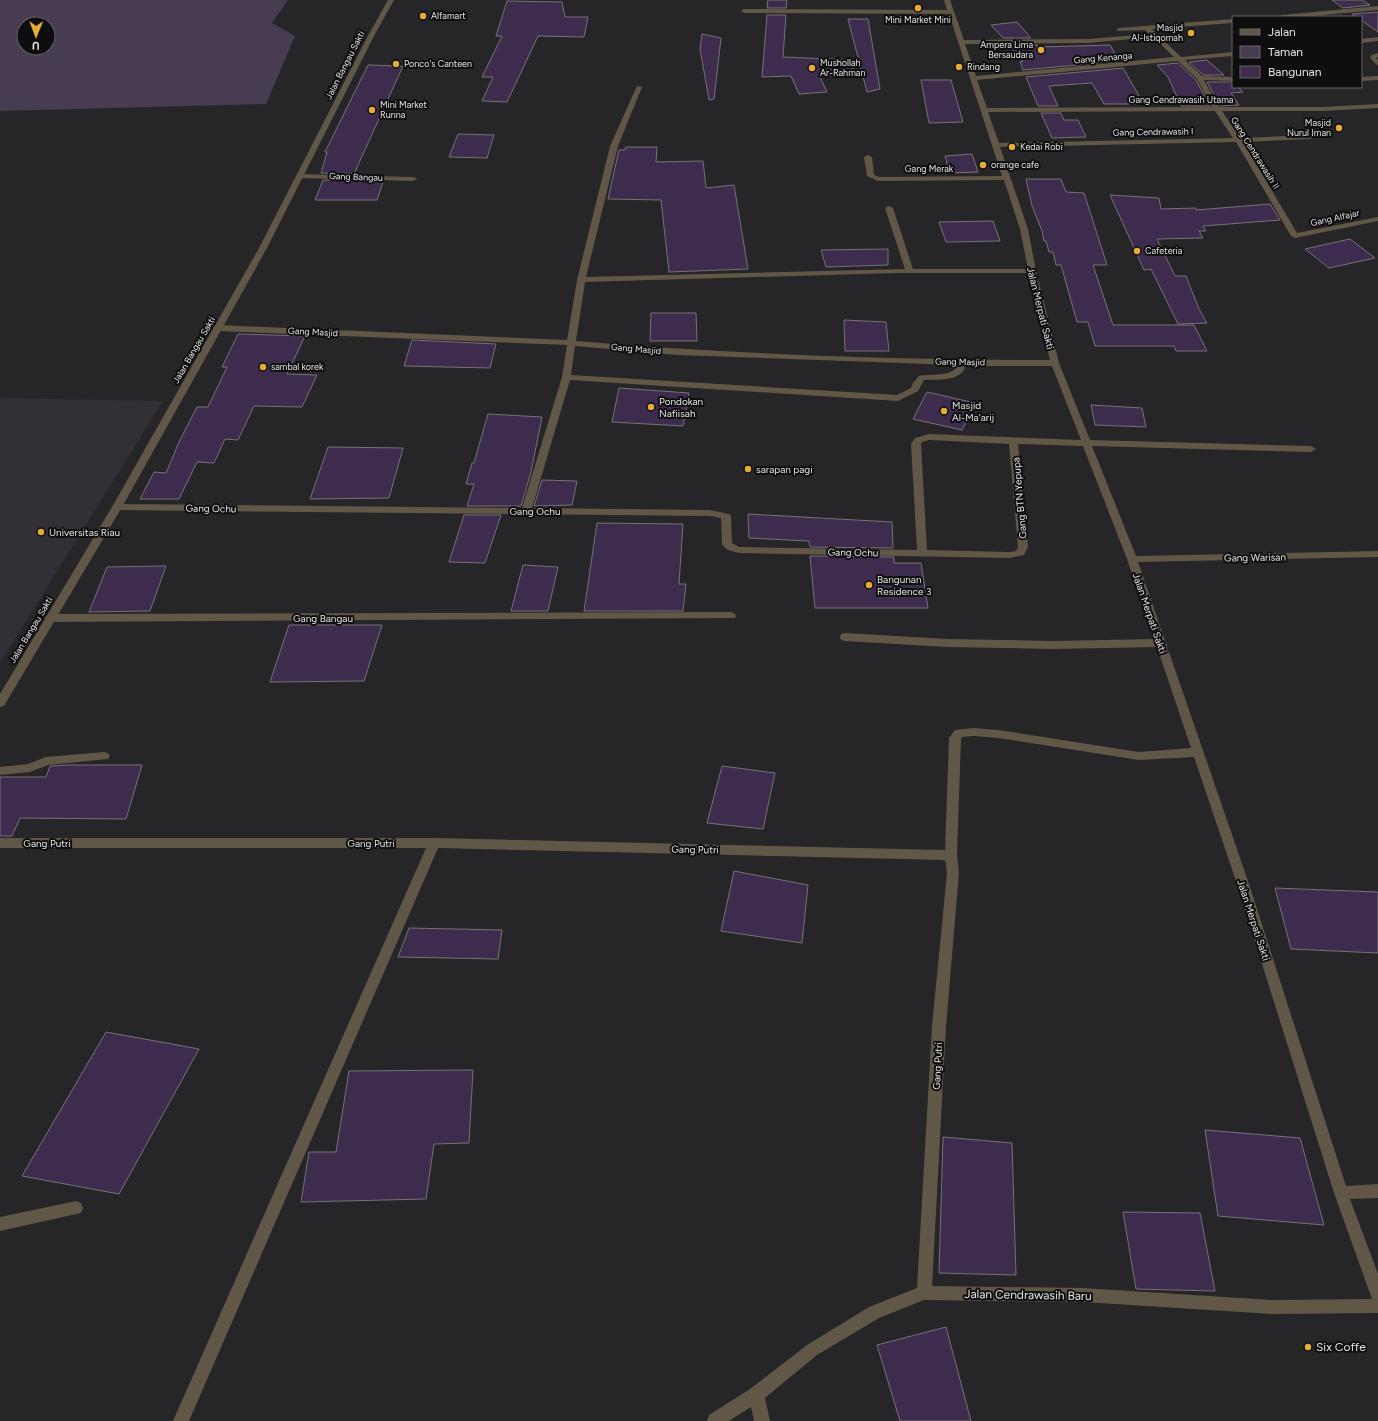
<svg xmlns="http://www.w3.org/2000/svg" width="1378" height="1421" font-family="Figtree,sans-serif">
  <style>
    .built { fill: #322f36 }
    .green { fill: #473c52; fill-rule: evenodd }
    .building { fill: #3e2c4f; stroke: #747375 }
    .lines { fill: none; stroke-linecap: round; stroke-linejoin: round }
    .minor { fill: #605746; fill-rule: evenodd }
    .tertiary { fill: #605746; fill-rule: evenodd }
    .poi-dot { fill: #e5ad36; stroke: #0e0e0f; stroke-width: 1.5 }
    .labels { text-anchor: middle; stroke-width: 4; stroke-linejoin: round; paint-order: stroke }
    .far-poi-label { font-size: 9px; fill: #e5e4e5; stroke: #0e0e0f; text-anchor: start }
    .far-street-label { font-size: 9px; fill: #e5e4e5; stroke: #0e0e0f }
    .street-label { font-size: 10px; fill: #e5e4e5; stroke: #0e0e0f }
    .poi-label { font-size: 10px; fill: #e5e4e5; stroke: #0e0e0f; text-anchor: start }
    .near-street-label { font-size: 12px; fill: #e5e4e5; stroke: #0e0e0f }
    .near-poi-label { font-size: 12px; fill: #e5e4e5; stroke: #0e0e0f; text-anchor: start }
  </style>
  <rect width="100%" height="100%" fill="#262527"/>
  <path class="built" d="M0 398 163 401 0 663Z"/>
  <path class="green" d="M0 0H288L272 23 295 36 266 104 0 111ZM24 24H48V48H24Z"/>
  <g class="building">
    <path d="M768 0H787L786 8H767Z"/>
    <path d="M1332 0H1362L1370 5 1343 8Z"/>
    <path d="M507 1 562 2 565 17H588L584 37 538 36 507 102 482 101 493 77H482L502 36H496Z"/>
    <path d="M1378 12V32L1361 20V17H1356L1352 14Z"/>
    <path d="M767 15H786L783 57 853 60V76L819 75 827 92 799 94 791 76 762 77Z"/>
    <path d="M848 19H868L880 89 867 92Z"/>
    <path d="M1017 22 1031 38H1003L991 25Z"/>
    <path d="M702 34 721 38 714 99 709 100 700 49Z"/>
    <path d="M1009 45H1037L1039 47 1110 45 1119 61 1023 70 1020 62 1023 61Z"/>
    <path d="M1207 60 1224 75H1203L1189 62Z"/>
    <path d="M1178 63 1196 80 1210 106H1181L1168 77 1157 65Z"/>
    <path d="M368 65 403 66 354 174 321 173 327 152H325Z"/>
    <path d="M1123 68 1144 104H1104L1092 83 1049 86 1058 106H1038L1026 77Z"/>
    <path d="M921 80H951L963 122 929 123Z"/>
    <path d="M1207 82H1233V87H1238L1243 92 1231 93 1239 105 1220 106Z"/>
    <path d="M1041 113H1061L1064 120H1078L1086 137 1052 138Z"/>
    <path d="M458 134 494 135 487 158 449 157Z"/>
    <path d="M626 147H657L656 162 703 161 706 188 734 185 748 269 669 272 661 200 608 199 619 150H625Z"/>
    <path d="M972 154 978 172 950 173 945 156Z"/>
    <path d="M1026 179H1061L1066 192 1084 193 1107 265H1093L1113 325H1194L1207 351H1176L1174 346H1095L1088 322H1077L1061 265H1056L1053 252H1049L1046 241H1044L1042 231 1032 206Z"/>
    <path d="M323 180 383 182 377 200H315Z"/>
    <path d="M1110 195 1159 198 1161 209 1196 208V210L1270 204 1280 220 1203 226 1206 231H1199L1203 238 1157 239 1175 276H1186L1199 309 1207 323 1178 324 1151 269 1144 270Z"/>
    <path d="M993 221 1000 241 946 242 939 222Z"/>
    <path d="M1350 239 1375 258 1329 268 1305 249Z"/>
    <path d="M888 249V265L826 267 821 250Z"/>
    <path d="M651 313H696L697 341H650Z"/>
    <path d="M844 320 886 322 889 351H845Z"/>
    <path d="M238 334 305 336 287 374 317 375 302 407 254 406 238 440 225 439 214 463 197 462 179 499H140L154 472 166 473 179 442 197 407H208L227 367H222Z"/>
    <path d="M412 340 496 344 490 368 404 366Z"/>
    <path d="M619 388 689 393 683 426 612 422Z"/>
    <path d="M927 392 975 403 962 430 913 419Z"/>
    <path d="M1091 405 1142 408 1146 427 1095 425Z"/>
    <path d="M488 414 542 417 531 472 521 506H467L474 484H466L472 463H474Z"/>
    <path d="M328 447 403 448 389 498 310 499Z"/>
    <path d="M542 480 577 481 572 505 534 506Z"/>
    <path d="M748 514 892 522 893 548 810 547 809 541 749 538Z"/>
    <path d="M464 515H501L485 563 449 562Z"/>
    <path d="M597 523 683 524 679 584H686L683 611H584Z"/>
    <path d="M810 556 894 557V563H921L928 608H815Z"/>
    <path d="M523 565 558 567 548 611H511Z"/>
    <path d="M166 566 150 611 89 612 107 567Z"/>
    <path d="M289 625H382L364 681 270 682Z"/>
    <path d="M68 765H142L126 819 20 818 12 836H0V777H46L50 766Z"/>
    <path d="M722 766 775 773 763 829 707 823Z"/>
    <path d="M734 871 808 885 802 943 721 931Z"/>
    <path d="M1275 888 1378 892V953L1291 949Z"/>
    <path d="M409 928 502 930 498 959 398 957Z"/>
    <path d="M106 1032 199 1049 119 1194 22 1176Z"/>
    <path d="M473 1070 469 1143 434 1144 426 1199 301 1202 309 1152H336L349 1071Z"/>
    <path d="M1205 1130 1300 1138 1324 1225 1218 1216Z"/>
    <path d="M943 1137 1012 1143 1016 1275 939 1273Z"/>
    <path d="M1123 1212 1200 1213 1215 1291 1136 1289Z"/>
    <path d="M946 1327 971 1421H900L877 1345Z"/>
  </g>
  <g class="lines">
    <g class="minor">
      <path d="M944 0H950L964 40 1088 39 1149 34 1145 30 1117 31 1116 30 1119 28 1233 19V23L1152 29 1181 57 1233 52V56L1185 60 1202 76 1233 77V81L1204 80 1219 107H1322L1378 104V108L1322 111H1222L1240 138 1310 135 1314 137 1310 139 1243 142 1297 233 1378 217V221L1295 238 1291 236 1236 142 1000 147 1028 229 1036 271 1059 363 1090 440 1311 446 1316 449 1311 452 1092 446 1136 556 1378 551V557L1138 562 1248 881 1346 1186 1378 1184V1198L1350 1199 1378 1274V1313L1273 1314 1083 1302 924 1300 879 1318 817 1355 765 1398 770 1421H754L751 1407 729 1421H707L709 1415 750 1389 807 1345 869 1307 917 1288 932 1026 947 873 945 860 438 848 189 1421H173L426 848H0V838H434L945 850 949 738 955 730 973 728 998 730 1139 752 1191 748 1157 647 1053 649 947 647 845 641 841 640 840 637 841 634 845 633 947 639 1053 641 1154 639 1127 559 1083 446 1018 444 1028 547 1024 555 1010 558 739 553C732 551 726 551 722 544L721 518 710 516 117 510 112 507 117 504 522 508 562 377 567 345 218 331 214 328 218 325 567 340 577 280 610 146 637 86 642 87 618 146 586 277 905 269 885 208 889 206 893 208 913 269H1028L1020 229 1004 180 878 181 867 176 864 157 868 155 872 157 874 175 879 177 1002 176 949 14 744 13 741 11 744 9 947 10ZM1153 37 1174 57 976 76 965 44 1088 43ZM1178 61 1197 79 1212 107 987 108 977 80ZM1215 111 1233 138 999 143 988 112ZM896 273H1029L1050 360C892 360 733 354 576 341L585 282ZM575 346 677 355 956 365C957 377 928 374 919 376L913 383 911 388 897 395 571 375ZM965 366H1052L1081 440 929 434 915 438 911 444 917 550 739 547 732 543 731 516 729 514 710 510 532 508 570 380 898 401 918 391 924 380C938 379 958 382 965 368ZM929 440 1009 444 1018 547 1016 551 1010 552 927 550 921 444 922 442ZM973 736 998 738 1139 760 1194 757 1236 881 1334 1193 1372 1299 1273 1300 1083 1288 932 1286 946 1026 959 873 957 855 961 739 962 737Z"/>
      <path d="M1378 6V10L1302 17H1279L1282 15Z"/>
      <path d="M1378 37V41L1361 43V39Z"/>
      <path d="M1378 53V57L1376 58 1378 60V66L1370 58 1372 55Z"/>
      <path d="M1378 76V80L1361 81V77Z"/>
      <path d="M297 174 413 177 417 179 413 181 300 178H297Z"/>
      <path d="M731 612 735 614 736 616 735 618 50 622 46 620 45 618 46 616 50 614Z"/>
      <path d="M104 752 108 753 110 756 108 759 48 765 30 772 0 775V767L28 764 46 757Z"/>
      <path d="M76 1201 81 1203 83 1208 81 1213 0 1231V1217Z"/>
    </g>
    <path class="tertiary" d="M388 0H394L375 34 267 248 122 507 4 706 0 707V694L112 507 259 248 369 34Z"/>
  </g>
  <g class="poi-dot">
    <circle cx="918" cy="8" r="4"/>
    <circle cx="423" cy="16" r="4"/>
    <circle cx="1191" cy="33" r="4"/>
    <circle cx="1041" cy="50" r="4"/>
    <circle cx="396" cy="64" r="4"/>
    <circle cx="959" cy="67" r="4"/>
    <circle cx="812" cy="68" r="4"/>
    <circle cx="372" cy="110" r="4"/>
    <circle cx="1339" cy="128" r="4"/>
    <circle cx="1012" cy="147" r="4"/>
    <circle cx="983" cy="165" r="4"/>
    <circle cx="1137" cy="251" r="4"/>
    <circle cx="263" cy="367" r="4"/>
    <circle cx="651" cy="407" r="4"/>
    <circle cx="944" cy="411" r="4"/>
    <circle cx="748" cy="469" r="4"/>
    <circle cx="41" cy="532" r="4"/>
    <circle cx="869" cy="585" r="4"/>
    <circle cx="1308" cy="1347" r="4"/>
  </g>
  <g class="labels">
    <g class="far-poi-label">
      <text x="431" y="19">Alfamart</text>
      <text x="918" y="23" text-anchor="middle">Mini Market Mini</text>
      <text x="1183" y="31" text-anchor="end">Masjid<tspan x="1183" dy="10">Al-Istiqomah</tspan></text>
      <text x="1033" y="48" text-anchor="end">Ampera Lima<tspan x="1033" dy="10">Bersaudara</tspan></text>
      <text x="820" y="66">Mushollah<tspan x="820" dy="10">Ar-Rahman</tspan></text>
      <text x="404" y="67">Ponco's Canteen</text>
      <text x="967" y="70">Rindang</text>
      <text x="380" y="108">Mini Market<tspan x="380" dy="10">Runna</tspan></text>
      <text x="1331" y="126" text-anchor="end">Masjid<tspan x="1331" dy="10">Nurul Iman</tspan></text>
      <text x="1020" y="150">Kedai Robi</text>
      <text x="991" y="168">orange cafe</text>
      <text x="1145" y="254">Cafeteria</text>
      <text x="271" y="370">sambal korek</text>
    </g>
    <g class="far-street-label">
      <text transform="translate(1103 58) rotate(-5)" y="3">Gang Kenanga</text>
      <text transform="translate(345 65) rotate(-63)" y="3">Jalan Bangau Sakti</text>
      <text x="1181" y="103">Gang Cendrawasih Utama</text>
      <text transform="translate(1153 132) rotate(-1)" y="3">Gang Cendrawasih I</text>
      <text transform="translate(1255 153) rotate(58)" y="3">Gang Cendrawasih II</text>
      <text x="929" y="172">Gang Merak</text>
      <text transform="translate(356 177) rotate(2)" y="3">Gang Bangau</text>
      <text transform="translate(1335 218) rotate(-12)" y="3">Gang Alfajar</text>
      <text transform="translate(313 332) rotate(3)" y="3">Gang Masjid</text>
      <text transform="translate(636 349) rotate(5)" y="3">Gang Masjid</text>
      <text transform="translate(194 350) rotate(-60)" y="3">Jalan Bangau Sakti</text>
      <text transform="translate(960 362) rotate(1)" y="3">Gang Masjid</text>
      <text transform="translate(31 630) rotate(-59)" y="3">Jalan Bangau Sakti</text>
    </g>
    <g class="street-label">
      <text transform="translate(1041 308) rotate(76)" y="4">Jalan Merpati Sakti</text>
      <text transform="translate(1019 498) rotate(-95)" y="4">Gang BTN Yepupa</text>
      <text transform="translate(211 508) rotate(1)" y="4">Gang Ochu</text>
      <text x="535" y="515">Gang Ochu</text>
      <text transform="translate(853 552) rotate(1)" y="4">Gang Ochu</text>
      <text transform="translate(1255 557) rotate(-1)" y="4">Gang Warisan</text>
      <text transform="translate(1150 613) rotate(71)" y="4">Jalan Merpati Sakti</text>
      <text x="323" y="622">Gang Bangau</text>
      <text x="47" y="847">Gang Putri</text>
      <text x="371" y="847">Gang Putri</text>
      <text transform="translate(695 849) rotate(1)" y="4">Gang Putri</text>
      <text transform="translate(1254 920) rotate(72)" y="4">Jalan Merpati Sakti</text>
      <text transform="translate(937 1066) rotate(-87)" y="4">Gang Putri</text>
    </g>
    <g class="poi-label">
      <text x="659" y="405">Pondokan<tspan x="659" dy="12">Nafiisah</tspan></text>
      <text x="952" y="409">Masjid<tspan x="952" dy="12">Al-Ma'arij</tspan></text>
      <text x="756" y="473">sarapan pagi</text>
      <text x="49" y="536">Universitas Riau</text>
      <text x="877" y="583">Bangunan<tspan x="877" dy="12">Residence 3</tspan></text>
    </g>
    <g class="near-street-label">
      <text transform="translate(1028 1295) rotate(1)" y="4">Jalan Cendrawasih Baru</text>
    </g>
    <g class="near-poi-label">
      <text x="1316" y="1351">Six Coffe</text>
    </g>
  </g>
  <rect x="1232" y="16" width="130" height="72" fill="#0e0e0f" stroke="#646465"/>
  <rect x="1240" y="29" width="20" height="6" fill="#605746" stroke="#646465"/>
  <text x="1268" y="36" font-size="12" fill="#e5e4e5">Jalan</text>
  <rect x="1240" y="46" width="20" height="12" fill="#473c52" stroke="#646465"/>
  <text x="1268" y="56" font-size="12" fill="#e5e4e5">Taman</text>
  <rect x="1240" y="66" width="20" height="12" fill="#3e2c4f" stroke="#646465"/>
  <text x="1268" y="76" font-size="12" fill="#e5e4e5">Bangunan</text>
  <g transform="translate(36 36) rotate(181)"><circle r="19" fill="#0e0e0f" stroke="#646465"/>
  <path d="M0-3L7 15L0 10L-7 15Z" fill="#e5ad36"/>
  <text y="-6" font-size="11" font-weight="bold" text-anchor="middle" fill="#e5e4e5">U</text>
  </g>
</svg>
